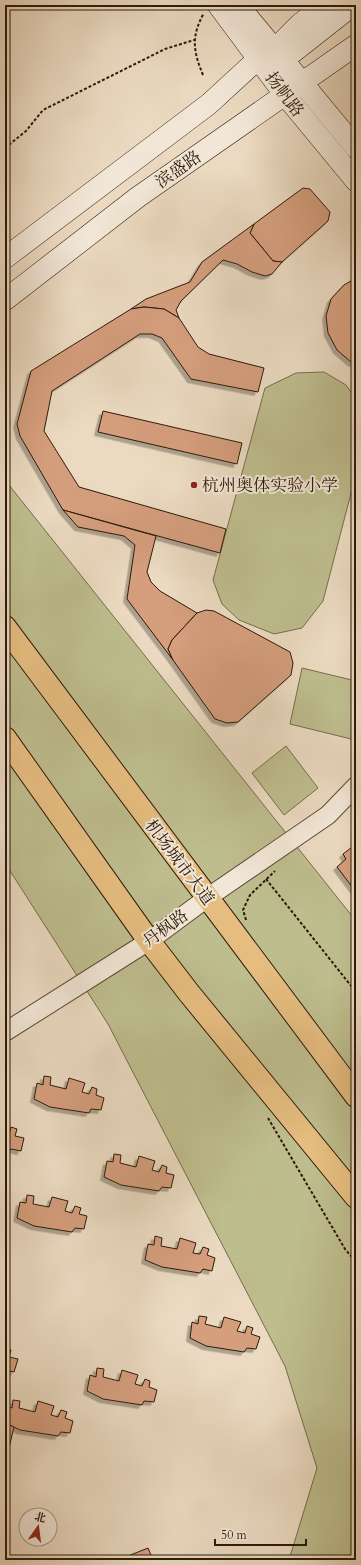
<svg xmlns="http://www.w3.org/2000/svg" width="361" height="1565" font-family="Cardo,'Noto Serif SC',serif">
  <style>
    .green { fill: #bebd8e; stroke: #766c4c }
    .building { fill: #d59e7d; stroke: #2d1a09; filter: url(#shadow) }
    .lines { fill: none; stroke-linecap: round; stroke-linejoin: round }
    .tertiary-casing { stroke: #5c4a37; stroke-width: 20 }
    .secondary-casing { stroke: #2d1a09; stroke-width: 22 }
    .primary-casing { stroke: #2d1a09; stroke-width: 24 }
    .path { stroke: #2d1a09; stroke-width: 2; stroke-dasharray: 3 2; stroke-linecap: butt }
    .tertiary { stroke: #f2e7d7; stroke-width: 18 }
    .secondary { stroke: #f2e7d7; stroke-width: 21 }
    .primary { stroke: #e6bd80; stroke-width: 22 }
    .poi-dot { fill: #8f2418; stroke: #f2e7d7; stroke-width: 1.5 }
    .labels { text-anchor: middle; stroke-width: 4; stroke-linejoin: round; paint-order: stroke }
    .street-label { font-size: 17px; fill: #2d1a09; stroke: #f2e7d7 }
    .poi-label { font-size: 17px; fill: #2d1a09; stroke: #f2e7d7; text-anchor: start }
  </style>
  <defs>
    <filter id="shadow"><feDropShadow dx="-3.5" dy="3.5" stdDeviation="0" flood-color="#0004"/></filter>
  </defs>
  <rect width="100%" height="100%" fill="#ebdac1"/>
  <filter id="stains"><feTurbulence type="fractalNoise" baseFrequency=".005" numOctaves="4"/><feColorMatrix values="0 0 0 0 .2 0 0 0 0 .09 0 0 0 0 .02 0 0 0 .5 -.17"/></filter>
  <radialGradient id="worn" r=".72"><stop offset=".6" stop-color="#630" stop-opacity="0"/><stop offset="1" stop-color="#630" stop-opacity=".3"/></radialGradient>
  <g class="green">
    <path d="M324 372 346 385 356 399V474L323 601 302 628 274 634 239 620 222 604 213 580 265 388 296 373Z"/>
    <path d="M5 480 356 921V1560H289L317 1468 285 1366 108 1024 5 863Z"/>
    <path d="M302 668 356 681V717L351 739 290 724Z"/>
    <path d="M286 746 318 788 284 815 252 773Z"/>
  </g>
  <g class="building">
    <path d="M303 188 310 189 330 212 328 221 282 262 273 261 250 233 254 224Z"/>
    <path d="M254 224 250 233 273 261 282 262 272 274 265 276 252 272 237 264 223 260 181 301 176 310 179 318 164 309 144 307 131 309 146 299 190 282 202 262Z"/>
    <path d="M356 278V313L354 317 356 329V364L351 362 337 350 328 333 326 316 331 299 344 285Z"/>
    <path d="M144 307 164 309 179 318 198 347 209 354 264 368 258 392 191 379 162 338 152 334H140L52 391 44 431 79 487 226 529 220 553 63 510 20 436 17 424 31 371 131 309Z"/>
    <path d="M103 411 242 443 237 464 98 432Z"/>
    <path d="M63 510 156 536 147 572 151 582 160 591 197 613 172 640 168 649 173 660 127 599 135 545 124 536 78 527Z"/>
    <path d="M206 610 214 611 290 652 293 663 291 675 238 722 227 723 215 719 173 660 168 649 172 640 197 613Z"/>
    <path d="M356 844V892L337 867 346 859 343 854Z"/>
    <path d="M44 1076 51 1077 50 1085 66 1089 69 1078 85 1083 82 1092 89 1094 92 1087 97 1089 96 1095 104 1098 101 1110 91 1109 89 1113 50 1107 34 1099 37 1083 43 1085Z"/>
    <path d="M11 1127 17 1129 15 1136 24 1138 21 1151 11 1149 8 1153H5V1134L9 1135Z"/>
    <path d="M114 1154 121 1155 120 1163 136 1167 139 1156 155 1161 152 1170 159 1172 162 1165 167 1167 166 1173 174 1175 171 1188 162 1187 159 1191 121 1185 104 1177 107 1161 113 1162Z"/>
    <path d="M27 1195 34 1196 33 1204 49 1207 52 1197 68 1201 65 1211 72 1213 75 1206 81 1208 79 1214 87 1216 84 1229 75 1228 72 1232 34 1226 17 1218 20 1202 26 1203Z"/>
    <path d="M155 1236 162 1238 161 1246 177 1249 180 1238 196 1243 193 1253 200 1254 203 1247 209 1249 207 1255 215 1258 212 1271 203 1269 200 1273 162 1267 145 1260 148 1244 154 1245Z"/>
    <path d="M199 1316 207 1317 205 1324 221 1328 224 1317 241 1322 237 1331 245 1333 247 1326 253 1328 251 1334 260 1337 256 1349 247 1348 244 1352 206 1346 190 1338 192 1322 198 1324Z"/>
    <path d="M5 1348 11 1350 9 1357 18 1359 14 1372 5 1370Z"/>
    <path d="M97 1368 104 1369 103 1377 119 1381 122 1370 138 1375 135 1384 142 1386 145 1379 150 1381 149 1387 157 1390 154 1402 144 1401 142 1405 103 1399 87 1391 90 1375 96 1377Z"/>
    <path d="M13 1400 20 1401 19 1408 35 1412 38 1401 54 1406 51 1415 58 1417 61 1410 67 1412 65 1418 73 1421 70 1433 61 1432 58 1436 20 1430 5 1423 6 1406 12 1408Z"/>
    <path d="M5 1423 14 1427 9 1448 5 1447Z"/>
    <path d="M148 1548 153 1560H118Z"/>
  </g>
  <g class="lines">
    <defs>
      <path id="tertiary" d="M5 1032 149 941 207 898 328 815 356 786"/>
      <g id="secondary">
        <path d="M218 5 285 95 356 181"/>
        <path d="M238 5 356 148"/>
        <path d="M283 60 353 5"/>
        <path d="M5 258 209 104 259 58 275 49 300 24 324 5"/>
        <path d="M5 300 138 197 356 45"/>
      </g>
      <g id="primary">
        <path d="M5 627 356 1096"/>
        <path d="M5 738 149 941 189 993 356 1197"/>
      </g>
    </defs>
    <use href="#tertiary" class="tertiary-casing"/>
    <use href="#secondary" class="secondary-casing"/>
    <use href="#primary" class="primary-casing"/>
    <g class="path">
      <path d="M203 75C193 51 191 36 204 13"/>
      <path d="M5 148 26 131 43 110 165 49 194 40"/>
      <path d="M266 879 356 992"/>
      <path d="M246 920 243 910 250 895 275 871"/>
      <path d="M268 1118 345 1249 356 1262"/>
    </g>
    <use href="#tertiary" class="tertiary"/>
    <use href="#secondary" class="secondary"/>
    <use href="#primary" class="primary"/>
  </g>
  <circle class="poi-dot" cx="194" cy="485" r="4"/>
  <g class="labels">
    <g class="street-label">
      <text transform="translate(285 94) rotate(53)" y="6">扬帆路</text>
      <text transform="translate(178 169) rotate(-35)" y="6">滨盛路</text>
      <text transform="translate(180 862) rotate(53)" y="6">机场城市大道</text>
      <text transform="translate(165 928) rotate(-36)" y="6">丹枫路</text>
    </g>
    <g class="poi-label">
      <text x="202" y="491">杭州奥体实验小学</text>
    </g>
  </g>
  <rect width="361" height="1565" fill="none" stroke="#ebdac1" stroke-width="20"/>
  <rect x="6" y="6" width="349" height="1553" fill="none" stroke="#2d1a09" stroke-width="2"/>
  <rect x="10" y="10" width="341" height="1545" fill="none" stroke="#2d1a09"/>
  <g transform="translate(38 1527) rotate(14)"><circle r="19" fill="#f2e7d7" stroke="#a39585"/>
  <path d="M0-3L7 15L0 10L-7 15Z" fill="#8f2418"/>
  <text y="-6" font-size="11" font-weight="bold" text-anchor="middle" fill="#2d1a09">北</text>
  </g>
  <path d="M215 1539v6h91v-6" fill="none" stroke="#2d1a09" stroke-width="2"/>
  <text x="221" y="1539" font-size="12" fill="#2d1a09" stroke="#f2e7d7" stroke-width="3" paint-order="stroke">50 m</text>
  <rect width="100%" height="100%" filter="url(#stains)"/>
  <rect width="100%" height="100%" fill="url(#worn)"/>
</svg>
